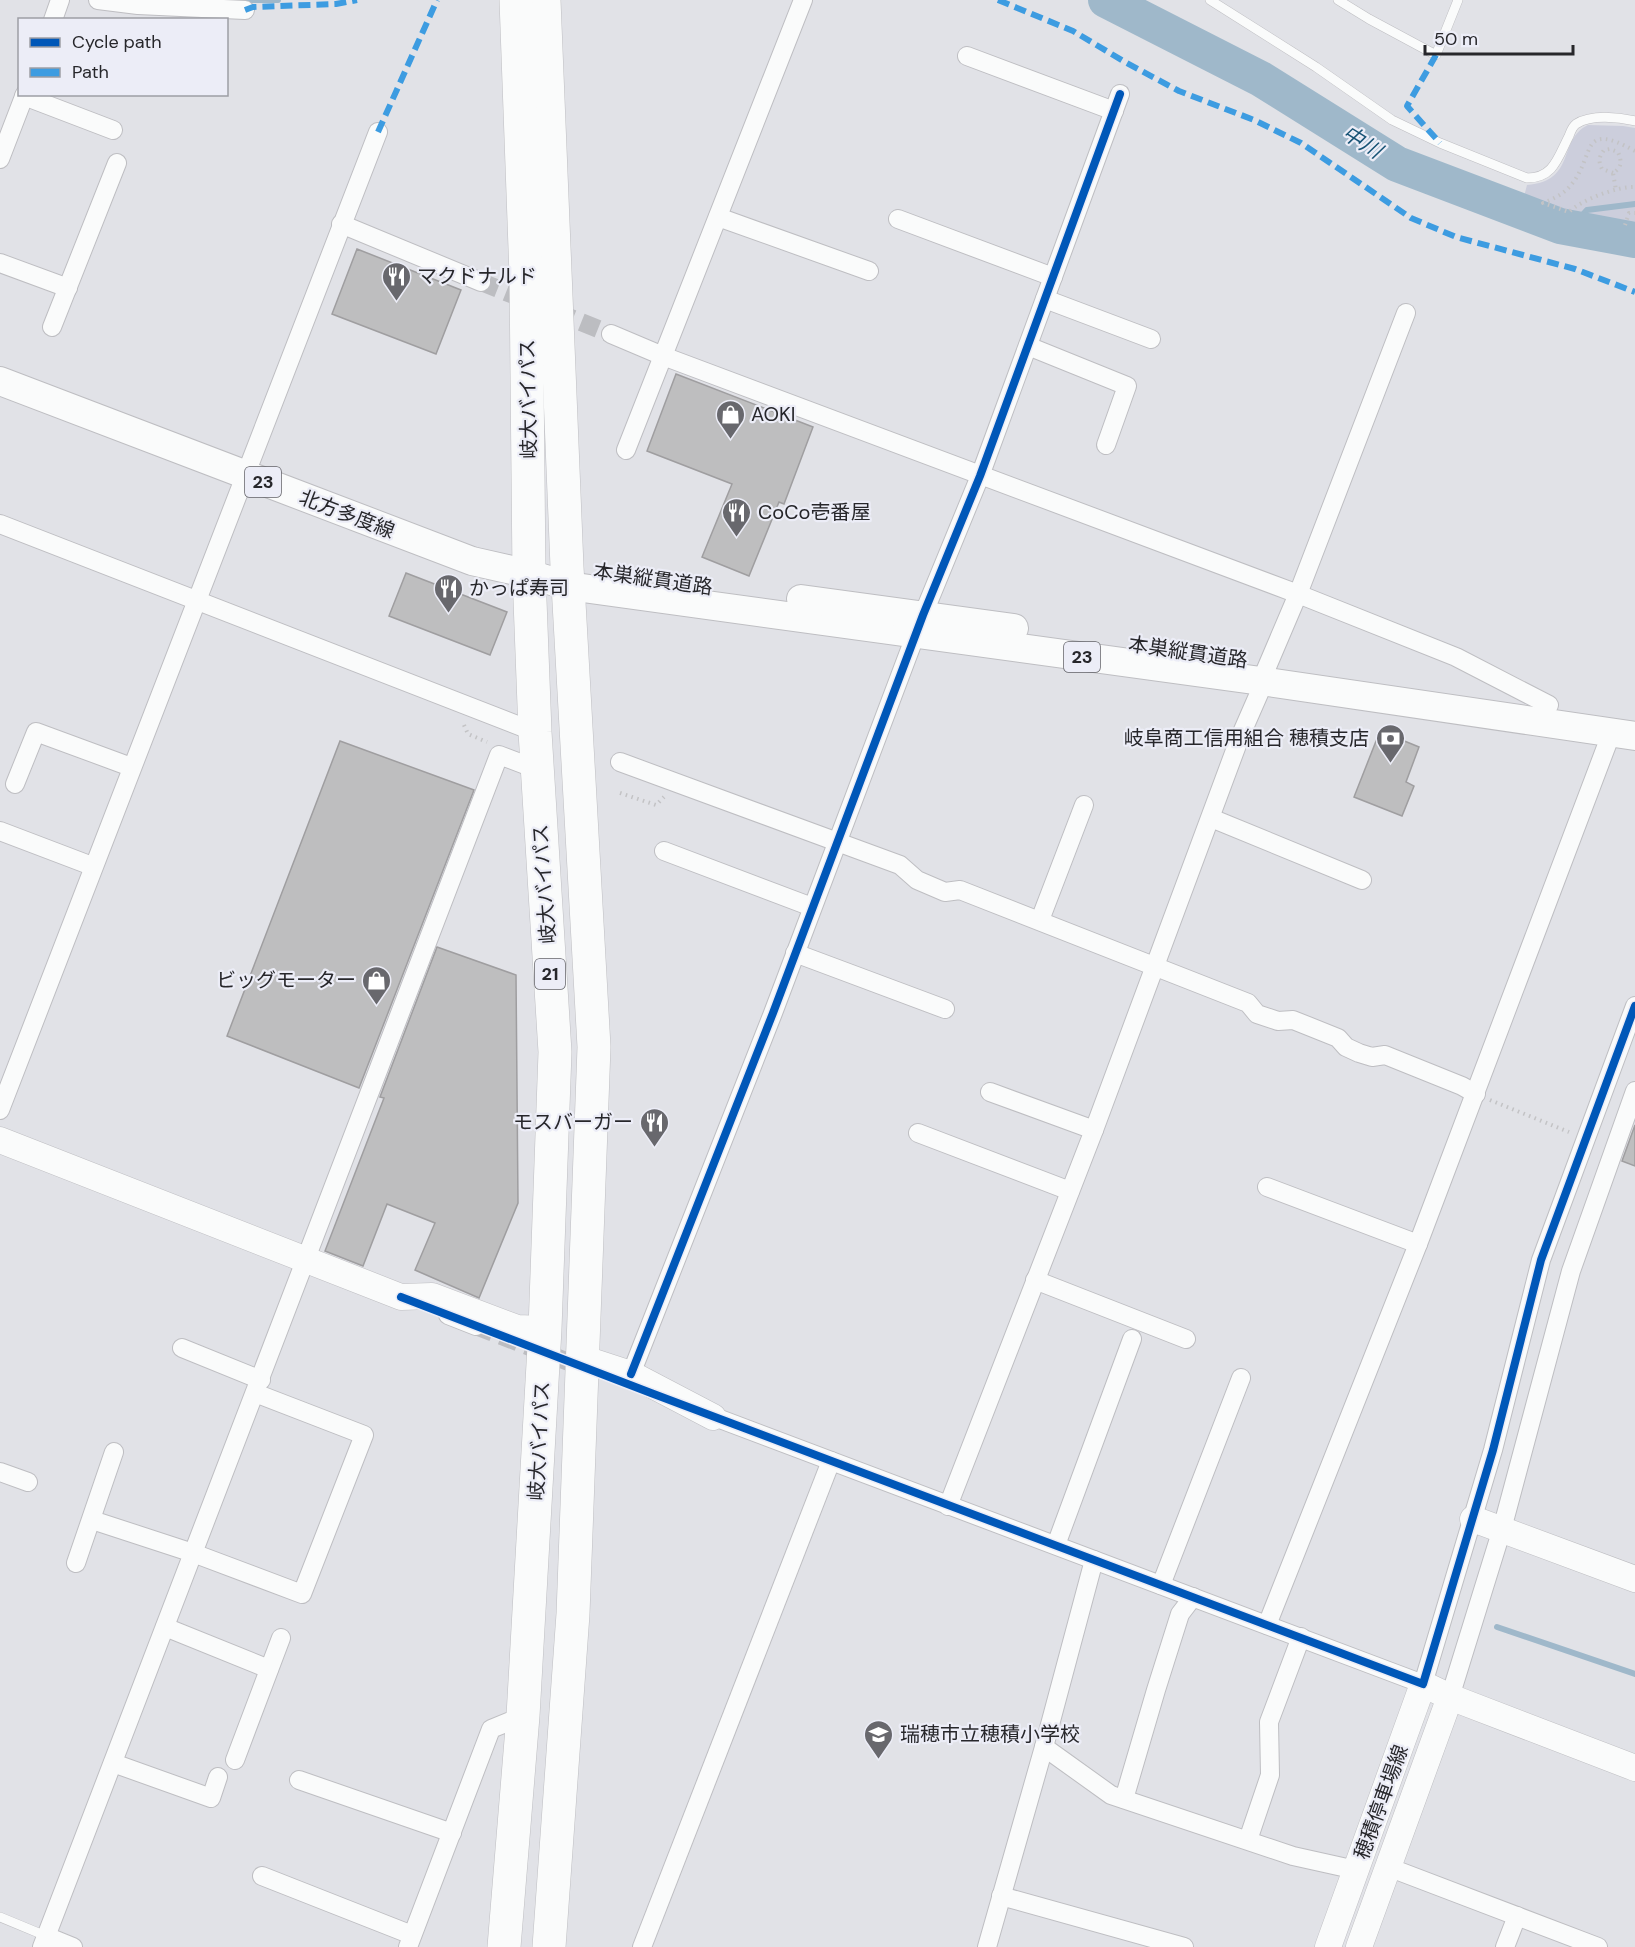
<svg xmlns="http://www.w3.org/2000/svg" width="1635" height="1947" font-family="'DM Sans','Noto Sans JP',sans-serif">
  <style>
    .green { fill: #cccedc }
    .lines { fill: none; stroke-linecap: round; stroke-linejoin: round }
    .stream { stroke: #9fb8ca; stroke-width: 6 }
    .river { stroke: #9fb8ca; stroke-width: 36 }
    .building { fill: #bebebf; stroke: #9f9ea0; stroke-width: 1.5 }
    .street-tunnel { stroke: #bcbdc1; stroke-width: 18; stroke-dasharray: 18 9; stroke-linecap: butt }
    .lane-casing { stroke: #bebec2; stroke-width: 10 }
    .street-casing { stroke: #bebec2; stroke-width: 20 }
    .secondary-casing { stroke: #bebec2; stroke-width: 27 }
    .primary-casing { stroke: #bebec2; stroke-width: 30 }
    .highway-casing { stroke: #bebec2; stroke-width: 34 }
    .path { stroke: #c3c3c5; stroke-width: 4; stroke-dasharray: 1.5 4.5; stroke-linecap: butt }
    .lane { stroke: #fafbfb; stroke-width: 9 }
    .street { stroke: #fafbfb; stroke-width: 18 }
    .secondary { stroke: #fafbfb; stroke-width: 26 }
    .primary { stroke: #fafbfb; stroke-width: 28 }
    .highway { stroke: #fafbfb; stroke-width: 33 }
    .quiet { stroke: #3d9ce1; stroke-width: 6; stroke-dasharray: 12 6; stroke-linecap: butt }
    .cycleway-casing { stroke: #ecedf7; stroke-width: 11 }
    .cycleway { stroke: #0057b8; stroke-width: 8 }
    .labels { text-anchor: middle; stroke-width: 4.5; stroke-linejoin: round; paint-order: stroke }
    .shield { fill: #ecedf7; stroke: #626268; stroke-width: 1.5 }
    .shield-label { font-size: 18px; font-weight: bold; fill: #27272b }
    .poi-label { font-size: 20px; fill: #27272b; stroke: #ecedf7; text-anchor: start }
    .street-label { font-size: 20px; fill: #27272b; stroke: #ecedf7 }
    .water-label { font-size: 21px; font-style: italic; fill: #175375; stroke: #ecedf7 }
  </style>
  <rect width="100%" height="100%" fill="#e1e2e7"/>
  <path class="green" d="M1588 125 1623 126 1635 128V230L1583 221 1522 204 1527 185C1577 181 1557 140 1588 125Z"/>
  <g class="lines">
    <g class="stream">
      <path d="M228 0H278"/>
      <path d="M1571 228 1587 210 1635 204"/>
      <path d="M1497 1627 1635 1674"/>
    </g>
    <path class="river" d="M1106 0 1261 79 1397 164 1560 226 1635 240"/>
  </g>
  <g class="building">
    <path d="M357 249 461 290 436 354 332 314Z"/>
    <path d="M676 374 813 427 784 504 779 502 749 576 702 557 732 484 647 451Z"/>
    <path d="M406 573 507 612 490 655 389 616Z"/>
    <path d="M1380 731 1419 747 1406 782 1414 786 1402 816 1354 797Z"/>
    <path d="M340 741 474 790 359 1088 227 1036Z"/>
    <path d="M437 947 516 975 518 1203 479 1298 415 1270 435 1223 387 1204 363 1266 325 1251 384 1098 380 1097Z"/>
    <path d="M1635 1125V1166L1622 1161Z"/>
  </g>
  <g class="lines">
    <g class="street-tunnel">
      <path d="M481 282 611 334"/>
      <path d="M476 1326 589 1370"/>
    </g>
    <defs>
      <g id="lane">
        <path d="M1210 0 1316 67 1392 120 1440 143 1527 178C1554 178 1558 157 1569 136 1571 131 1572 127 1576 124 1591 114 1619 117 1635 121"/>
        <path d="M1338 0 1369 19 1436 55 1458 0"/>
        <path d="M0 1917 46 1936"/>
      </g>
      <g id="street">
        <path d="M98 0 138 5 245 10"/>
        <path d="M53 20 60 0"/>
        <path d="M967 56 1114 111"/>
        <path d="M24 96 113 130"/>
        <path d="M0 159 25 94"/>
        <path d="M718 217 869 271"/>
        <path d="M898 219 1053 277"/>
        <path d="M341 224 481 282"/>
        <path d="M0 263 68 288"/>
        <path d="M1045 299 1151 339"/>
        <path d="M52 327 117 163"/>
        <path d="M611 334 663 356 1298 594 1456 657 1549 705"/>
        <path d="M1028 346 1127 386 1106 445"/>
        <path d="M626 450 803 0"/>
        <path d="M0 524 535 732"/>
        <path d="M1261 681 1298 594 1406 313"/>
        <path d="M620 762 900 865 917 880 945 892 960 890 1248 1003 1257 1014 1278 1021 1293 1020 1338 1038 1346 1047 1359 1053 1372 1057 1385 1055 1462 1086 1476 1094"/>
        <path d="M15 784 36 732 131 767"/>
        <path d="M1211 818 1362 880"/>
        <path d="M0 831 92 866"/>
        <path d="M664 851 812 907"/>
        <path d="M1040 920 1084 805"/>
        <path d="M795 953 945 1009"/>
        <path d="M990 1092 1094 1130"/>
        <path d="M0 1110 378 132"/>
        <path d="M918 1133 1070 1191"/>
        <path d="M1267 1187 1418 1244"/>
        <path d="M1035 1280 1186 1339"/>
        <path d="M448 1315 476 1326"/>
        <path d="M182 1348 261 1380"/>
        <path d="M631 1374 773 1013 923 615 980 476 1120 94"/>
        <path d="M704 1413 1423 1684 1493 1450 1541 1260 1635 1006"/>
        <path d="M0 1472 28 1482"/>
        <path d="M948 1506 1094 1130 1240 737 1264 682"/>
        <path d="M92 1520 193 1553 302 1594 364 1435 255 1393"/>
        <path d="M1056 1545 1132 1339"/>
        <path d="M76 1563 114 1452"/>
        <path d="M1161 1585 1241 1378"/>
        <path d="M1267 1625 1418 1244 1611 734"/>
        <path d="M165 1627 269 1669"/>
        <path d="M1450 1697 1502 1529 1571 1271 1635 1091"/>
        <path d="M1044 1747 1111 1795 1293 1856 1356 1870"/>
        <path d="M235 1760 281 1638"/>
        <path d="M113 1763 211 1798 218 1777"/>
        <path d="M299 1780 452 1833"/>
        <path d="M1124 1799 1156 1690 1180 1614 1193 1597"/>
        <path d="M1248 1840 1270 1775 1269 1722 1301 1637"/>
        <path d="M1388 1867 1598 1947"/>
        <path d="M262 1876 412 1935"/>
        <path d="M1001 1896 1184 1947"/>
        <path d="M46 1936 73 1947"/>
        <path d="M42 1947 499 755 536 769"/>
        <path d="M408 1947 491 1729 523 1716"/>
        <path d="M642 1947 831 1461"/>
        <path d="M987 1947 1044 1747 1094 1560"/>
        <path d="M1505 1947 1517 1916"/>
      </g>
      <g id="secondary">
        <path d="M0 1140 401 1297 432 1296 517 1328 545 1329"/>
        <path d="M582 1358 631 1374 713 1417"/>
        <path d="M1473 1519 1635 1579"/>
        <path d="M1328 1947 1423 1684 1450 1697 1635 1768"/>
        <path d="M1359 1947 1450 1697"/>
      </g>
      <g id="primary">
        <path d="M0 381 472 561 529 574 568 586 1261 681 1635 736"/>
        <path d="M801 599 1014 628"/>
      </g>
      <g id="highway">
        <path d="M544 0 567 567 594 1047 573 1614 549 1947"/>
        <path d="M504 1947 523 1716 545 1329 555 1052 535 732 529 574 526 276 516 0"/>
      </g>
    </defs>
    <use href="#lane" class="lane-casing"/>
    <use href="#street" class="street-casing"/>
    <use href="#secondary" class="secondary-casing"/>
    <use href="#primary" class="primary-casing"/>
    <use href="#highway" class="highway-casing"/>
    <g class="path">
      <path d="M1635 151C1579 120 1596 155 1571 185 1564 194 1553 199 1543 203L1569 212C1581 200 1618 186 1635 187"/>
      <path d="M1613 173 1602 169C1598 161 1599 157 1604 150L1610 149 1618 152C1622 162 1622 167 1613 173L1616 190"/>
      <path d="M1625 225 1629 213H1635"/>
      <path d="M464 725 468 734 487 742"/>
      <path d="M620 793 656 805 664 797"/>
      <path d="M1490 1100 1569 1132"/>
    </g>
    <use href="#lane" class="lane"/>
    <use href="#street" class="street"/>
    <use href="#secondary" class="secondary"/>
    <use href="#primary" class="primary"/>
    <use href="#highway" class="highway"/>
    <g class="quiet">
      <path d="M998 0 1073 31 1125 62 1179 91 1254 120 1301 143 1411 218 1456 237 1575 269 1635 292"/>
      <path d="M245 10 253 7 336 4 357 0"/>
      <path d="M1436 55 1407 106 1440 143"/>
      <path d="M378 132 437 0"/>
    </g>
    <defs>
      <g id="cycleway">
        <path d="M401 1297 651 1393 1423 1684 1493 1450 1541 1260 1635 1006"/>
        <path d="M631 1374 773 1013 923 615 980 476 1120 94"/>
      </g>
    </defs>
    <use href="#cycleway" class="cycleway-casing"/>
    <use href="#cycleway" class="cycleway"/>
  </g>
  <defs>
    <symbol id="restaurant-pin" viewBox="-11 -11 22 30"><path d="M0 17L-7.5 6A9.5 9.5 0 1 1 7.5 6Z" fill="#68686d" stroke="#ecedf7"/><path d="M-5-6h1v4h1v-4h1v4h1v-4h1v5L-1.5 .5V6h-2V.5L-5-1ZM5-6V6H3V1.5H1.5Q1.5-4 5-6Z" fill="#fff"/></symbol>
    <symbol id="shop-pin" viewBox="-11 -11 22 30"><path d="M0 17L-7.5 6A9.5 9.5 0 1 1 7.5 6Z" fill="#68686d" stroke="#ecedf7"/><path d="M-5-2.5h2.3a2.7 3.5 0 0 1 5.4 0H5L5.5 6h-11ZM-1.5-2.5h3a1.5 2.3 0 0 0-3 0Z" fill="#fff"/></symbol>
    <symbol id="bank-pin" viewBox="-11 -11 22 30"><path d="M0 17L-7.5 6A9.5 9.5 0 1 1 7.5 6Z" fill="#68686d" stroke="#ecedf7"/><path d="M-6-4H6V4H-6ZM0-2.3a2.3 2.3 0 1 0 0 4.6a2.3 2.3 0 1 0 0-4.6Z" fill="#fff"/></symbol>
    <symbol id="school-pin" viewBox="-11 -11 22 30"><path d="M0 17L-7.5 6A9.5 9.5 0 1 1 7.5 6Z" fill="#68686d" stroke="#ecedf7"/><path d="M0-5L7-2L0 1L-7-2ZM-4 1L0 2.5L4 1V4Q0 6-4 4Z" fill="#fff"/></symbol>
  </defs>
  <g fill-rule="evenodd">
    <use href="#restaurant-pin" x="380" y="260" width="33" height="45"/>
    <use href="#shop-pin" x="714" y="398" width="33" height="45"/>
    <use href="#restaurant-pin" x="720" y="496" width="33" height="45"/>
    <use href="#restaurant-pin" x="432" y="572" width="33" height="45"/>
    <use href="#bank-pin" x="1374" y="722" width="33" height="45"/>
    <use href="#shop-pin" x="360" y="964" width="33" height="45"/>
    <use href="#restaurant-pin" x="638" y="1106" width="33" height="45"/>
    <use href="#school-pin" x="862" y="1718" width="33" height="45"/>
  </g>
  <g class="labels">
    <g class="shield">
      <rect x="245" y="467" width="36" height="30" rx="4.5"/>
      <rect x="1064" y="642" width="36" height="30" rx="4.5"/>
      <rect x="535" y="959" width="30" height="30" rx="4.5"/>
    </g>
    <g class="shield-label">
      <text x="263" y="488">23</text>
      <text x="1082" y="663">23</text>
      <text x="550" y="980">21</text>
    </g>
    <g class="poi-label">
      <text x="417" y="283">マクドナルド</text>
      <text x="751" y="421">AOKI</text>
      <text x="758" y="519">CoCo壱番屋</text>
      <text x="469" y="595">かっぱ寿司</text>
      <text x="1369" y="745" text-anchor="end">岐阜商工信用組合 穂積支店</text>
      <text x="356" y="987" text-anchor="end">ビッグモーター</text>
      <text x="633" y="1129" text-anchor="end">モスバーガー</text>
      <text x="900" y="1741">瑞穂市立穂積小学校</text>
    </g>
    <g class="street-label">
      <text transform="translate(528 399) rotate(-91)" y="7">岐大バイパス</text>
      <text transform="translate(347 514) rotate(21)" y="7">北方多度線</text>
      <text transform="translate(653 579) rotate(8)" y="7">本巣縦貫道路</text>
      <text transform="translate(1188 652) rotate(8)" y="7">本巣縦貫道路</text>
      <text transform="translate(544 884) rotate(-94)" y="7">岐大バイパス</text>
      <text transform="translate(539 1441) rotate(-87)" y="7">岐大バイパス</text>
      <text transform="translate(1381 1802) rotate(-70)" y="7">穂積停車場線</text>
    </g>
    <g class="water-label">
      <text transform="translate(1362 142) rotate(32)" y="7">中川</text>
    </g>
  </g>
  <rect x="18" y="18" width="210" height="78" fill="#ecedf7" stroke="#9d9ea5" stroke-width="1.5"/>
  <rect x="30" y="38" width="30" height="9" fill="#0057b8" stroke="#9d9ea5" stroke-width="1.5"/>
  <text x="72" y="48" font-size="18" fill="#27272b">Cycle path</text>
  <rect x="30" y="68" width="30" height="9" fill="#3d9ce1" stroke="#9d9ea5" stroke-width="1.5"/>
  <text x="72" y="78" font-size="18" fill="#27272b">Path</text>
  <path d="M1425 45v9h148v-9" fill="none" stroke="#27272b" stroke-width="3"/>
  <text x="1434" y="45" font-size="18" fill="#27272b" stroke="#ecedf7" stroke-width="4.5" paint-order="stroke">50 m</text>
</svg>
